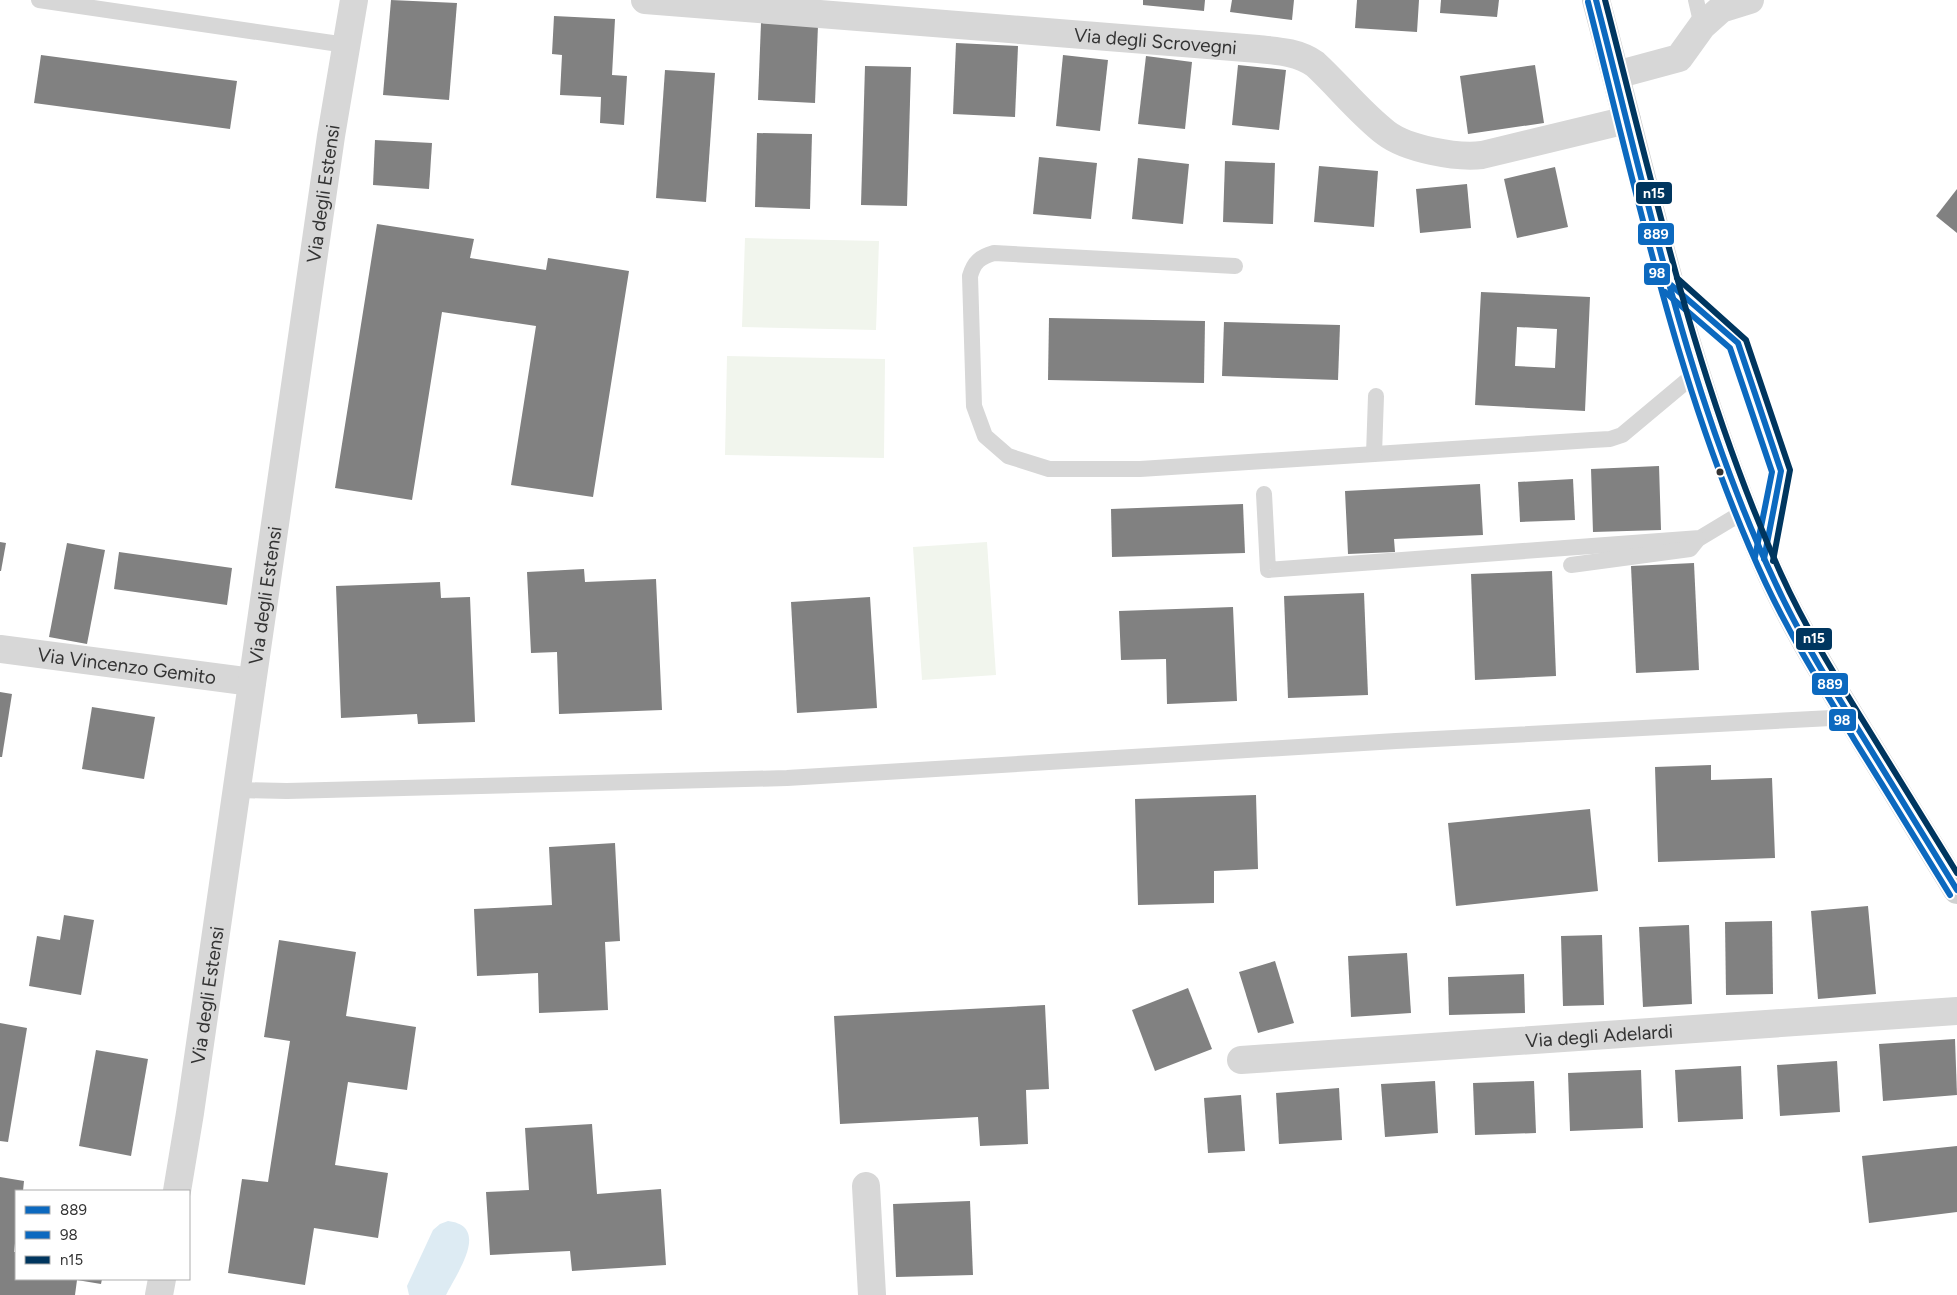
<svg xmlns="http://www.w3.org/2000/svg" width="1957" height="1295" font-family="Figtree,sans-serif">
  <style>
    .green { fill: #f1f5ed }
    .water { fill: #ddebf3 }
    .building { fill: #818181; fill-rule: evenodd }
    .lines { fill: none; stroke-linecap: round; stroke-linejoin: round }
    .lane { stroke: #d7d7d7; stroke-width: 16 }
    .street { stroke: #d7d7d7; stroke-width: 28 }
    .secondary { stroke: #d0d0d0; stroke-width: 28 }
    .bus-1-casing { stroke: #fff; stroke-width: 10 }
    .bus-2-casing { stroke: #fff; stroke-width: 10 }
    .bus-3-casing { stroke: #fff; stroke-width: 10 }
    .bus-1 { stroke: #0c69bf; stroke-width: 6 }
    .bus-2 { stroke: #0c69bf; stroke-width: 6 }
    .bus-3 { stroke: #00365f; stroke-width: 6 }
    .bus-dot { fill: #333; stroke: #fff; stroke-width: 2 }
    .labels { text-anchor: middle; stroke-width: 5; stroke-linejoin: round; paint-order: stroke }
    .street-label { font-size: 19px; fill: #333; stroke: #fff }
    .line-badge { stroke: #fff; stroke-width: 2 }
    .badge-label { font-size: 14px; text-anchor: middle; font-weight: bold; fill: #fff }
  </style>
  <rect width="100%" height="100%" fill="#fff"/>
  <g class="green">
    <path d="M745 238 879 241 876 330 742 327Z"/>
    <path d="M727 356 885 359 884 458 725 455Z"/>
    <path d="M987 542 996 675 922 680 913 547Z"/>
  </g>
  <path class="water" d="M448 1221C491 1226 457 1273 446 1295H409L407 1286 433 1230 440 1224Z"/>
  <g class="building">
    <path d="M391 0 457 3 449 100 383 95Z"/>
    <path d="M1143 0H1205L1204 11 1143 5Z"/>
    <path d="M1232 0H1294L1292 20 1230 12Z"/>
    <path d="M1357 0H1419L1417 32 1355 28Z"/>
    <path d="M1441 0H1499L1497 17 1440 13Z"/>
    <path d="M554 16 615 19 612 75 627 76 624 125 600 123 601 97 560 95 562 55 552 54Z"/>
    <path d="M761 23 818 25 815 103 758 100Z"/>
    <path d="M956 43 1018 46 1015 117 953 114Z"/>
    <path d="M41 55 237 81 230 129 34 103Z"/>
    <path d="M1063 55 1108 60 1100 131 1056 126Z"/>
    <path d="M1146 56 1192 62 1185 129 1138 124Z"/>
    <path d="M1238 65 1286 70 1279 130 1232 125Z"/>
    <path d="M1535 65 1544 123 1468 134 1460 76Z"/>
    <path d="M865 66 911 67 907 206 861 205Z"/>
    <path d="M665 70 715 73 706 202 656 198Z"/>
    <path d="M757 133 812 134 810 209 755 207Z"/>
    <path d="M375 140 432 143 429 189 373 185Z"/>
    <path d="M1039 157 1097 163 1091 219 1033 214Z"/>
    <path d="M1138 158 1189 164 1183 224 1132 219Z"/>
    <path d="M1225 161 1275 163 1273 224 1223 222Z"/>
    <path d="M1319 166 1378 171 1374 227 1314 222Z"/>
    <path d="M1555 167 1568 227 1517 238 1504 179Z"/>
    <path d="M1467 184 1471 228 1420 233 1416 189Z"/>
    <path d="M1957 189V233L1936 216Z"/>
    <path d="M377 224 474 239 470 258 546 270 548 258 629 271 593 497 511 485 536 326 442 312 412 500 335 488Z"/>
    <path d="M1481 292 1590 297 1585 411 1475 405ZM1517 327 1557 329 1555 368 1515 366Z"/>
    <path d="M1049 318 1205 321 1204 383 1048 380Z"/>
    <path d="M1224 322 1340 325 1338 380 1222 376Z"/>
    <path d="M1659 466 1661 530 1593 532 1591 469Z"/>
    <path d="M1573 479 1575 520 1520 522 1518 482Z"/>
    <path d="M1480 484 1483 535 1394 539 1395 552 1348 554 1345 491Z"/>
    <path d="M1243 504 1245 553 1112 557 1111 509Z"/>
    <path d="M0 542 6 543 1 571H0Z"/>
    <path d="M67 543 105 550 87 644 49 637Z"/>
    <path d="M119 552 232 568 227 605 114 589Z"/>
    <path d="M1694 563 1699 670 1636 673 1631 566Z"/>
    <path d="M584 569 585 582 656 579 662 710 559 714 557 652 531 653 527 572Z"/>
    <path d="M1552 571 1556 676 1475 680 1471 574Z"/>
    <path d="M440 582 441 598 470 597 475 722 418 724 417 714 341 718 336 586Z"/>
    <path d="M1364 593 1368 695 1288 698 1284 596Z"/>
    <path d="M870 597 877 708 797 713 791 602Z"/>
    <path d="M1233 607 1237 701 1167 704 1166 659 1121 660 1119 611Z"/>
    <path d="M0 692 12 694 2 757H0Z"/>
    <path d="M92 707 155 717 144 779 82 769Z"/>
    <path d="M1711 765V780L1772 778 1775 858 1658 862 1655 767Z"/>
    <path d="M1256 795 1258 869 1214 871V903L1138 905 1135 799Z"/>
    <path d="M1590 809 1598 891 1456 906 1448 823Z"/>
    <path d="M615 843 620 941 605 942 608 1010 539 1013 538 973 477 976 474 909 552 905 549 847Z"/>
    <path d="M1868 906 1876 994 1818 999 1811 911Z"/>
    <path d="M64 915 94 920 81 995 29 986 37 936 60 940Z"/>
    <path d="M1772 921 1773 994 1726 995 1725 922Z"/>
    <path d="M1689 925 1692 1004 1643 1007 1639 927Z"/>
    <path d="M1602 935 1604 1005 1563 1006 1561 936Z"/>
    <path d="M279 940 356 952 346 1016 416 1027 407 1090 348 1082 335 1165 388 1173 378 1238 314 1228 305 1285 228 1273 242 1179 268 1182 290 1041 264 1037Z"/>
    <path d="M1407 953 1411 1013 1351 1017 1348 956Z"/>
    <path d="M1275 961 1294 1023 1258 1033 1239 972Z"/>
    <path d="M1524 974 1525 1013 1449 1015 1448 977Z"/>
    <path d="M1188 988 1212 1049 1155 1071 1132 1010Z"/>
    <path d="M1045 1005 1049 1089 1026 1090 1028 1144 980 1146 978 1117 840 1124 834 1016Z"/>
    <path d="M0 1023 27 1028 8 1142 0 1141Z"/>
    <path d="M1955 1039 1957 1095 1883 1101 1879 1044Z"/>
    <path d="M96 1050 148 1059 131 1156 79 1146Z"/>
    <path d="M1837 1061 1840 1112 1780 1116 1777 1065Z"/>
    <path d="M1741 1066 1743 1119 1678 1122 1675 1070Z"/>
    <path d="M1641 1070 1643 1128 1570 1131 1568 1073Z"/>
    <path d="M1435 1081 1438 1133 1385 1137 1381 1084Z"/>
    <path d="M1534 1081 1536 1133 1475 1135 1473 1083Z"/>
    <path d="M1339 1088 1342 1140 1279 1144 1276 1093Z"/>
    <path d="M1241 1095 1245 1151 1208 1153 1204 1098Z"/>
    <path d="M592 1124 597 1194 661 1189 666 1265 572 1271 570 1251 490 1255 486 1192 529 1190 525 1128Z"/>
    <path d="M1957 1146V1212L1869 1223 1862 1156Z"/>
    <path d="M0 1177 24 1181 23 1191H16V1234L14 1252H16V1279H102L101 1284 77 1280 75 1295H0Z"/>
    <path d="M970 1201 973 1275 896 1277 893 1204Z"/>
  </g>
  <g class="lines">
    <g class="lane">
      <path d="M39 0 346 45"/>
      <path d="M1696 0 1702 26"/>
      <path d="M1235 266 994 253C980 257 974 262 970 276L974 406 985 436 1008 456 1049 469H1140L1592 440 1610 439 1622 435 1695 374"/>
      <path d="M1673 287 1738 343 1781 471 1765 555"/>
      <path d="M1374 454 1376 396"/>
      <path d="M1264 494 1268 570 1700 538 1745 511"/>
      <path d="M1571 565 1690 549 1698 539"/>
      <path d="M237 790 287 791 787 778 1396 741 1851 717"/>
    </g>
    <g class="street">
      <path id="s1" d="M645 0 1258 49C1278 51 1298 52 1315 64 1339 86 1360 113 1386 133 1407 149 1456 158 1482 155L1627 120"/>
      <path d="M1616 75 1679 58 1702 26 1721 9 1750 0"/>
      <path id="s2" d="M0 649 252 682"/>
      <path id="s3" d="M1241 1060 1957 1011"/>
      <path d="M866 1186 872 1295"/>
      <path id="s4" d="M177 1191 190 1113 331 136 354 0"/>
      <path d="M159 1295 162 1279"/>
    </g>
    <path class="secondary" d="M1596 0C1646 188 1686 379 1764 558 1789 617 1822 670 1855 724 1889 779 1923 835 1957 890"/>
    <defs>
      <g id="bus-1">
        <path d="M1596 0C1647 195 1688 397 1774 580 1799 635 1831 686 1863 737 1894 788 1926 839 1957 890"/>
        <path d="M1671 285 1738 343 1781 471 1764 559"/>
      </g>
      <g id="bus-2">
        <path d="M1588 2C1638 198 1680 400 1766 584 1792 639 1824 690 1855 741 1887 792 1918 843 1950 895"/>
        <path d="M1665 292 1730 348 1772 472 1755 557"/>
      </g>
      <g id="bus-3">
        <path d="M1605 0C1655 193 1698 391 1781 574 1805 627 1836 677 1867 727 1897 776 1927 825 1957 873"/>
        <path d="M1677 278 1746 340 1790 470 1773 561"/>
      </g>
    </defs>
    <use href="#bus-1" class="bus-1-casing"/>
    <use href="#bus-2" class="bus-2-casing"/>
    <use href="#bus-3" class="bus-3-casing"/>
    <use href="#bus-1" class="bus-1"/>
    <use href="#bus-2" class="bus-2"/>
    <use href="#bus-3" class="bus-3"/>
  </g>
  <circle class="bus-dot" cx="1720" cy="472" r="4.5"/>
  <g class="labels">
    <g class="street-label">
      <text dy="7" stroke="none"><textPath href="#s1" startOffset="512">Via degli Scrovegni</textPath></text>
      <text dy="7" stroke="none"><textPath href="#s4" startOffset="1008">Via degli Estensi</textPath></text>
      <text dy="7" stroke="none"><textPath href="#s4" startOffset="602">Via degli Estensi</textPath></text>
      <text dy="7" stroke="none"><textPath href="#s2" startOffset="128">Via Vincenzo Gemito</textPath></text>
      <text dy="7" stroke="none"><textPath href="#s4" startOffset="198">Via degli Estensi</textPath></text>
      <text dy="7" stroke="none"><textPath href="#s3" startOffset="359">Via degli Adelardi</textPath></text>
    </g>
  </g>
  <g class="line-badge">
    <rect x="1635" y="181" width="38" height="24" rx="5" fill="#00365f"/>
    <rect x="1637" y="222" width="38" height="24" rx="5" fill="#0c69bf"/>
    <rect x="1643" y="262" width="28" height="24" rx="5" fill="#0c69bf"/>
    <rect x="1795" y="627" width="38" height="24" rx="5" fill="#00365f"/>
    <rect x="1811" y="672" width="38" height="24" rx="5" fill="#0c69bf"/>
    <rect x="1828" y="708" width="29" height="24" rx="5" fill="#0c69bf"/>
  </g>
  <g class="badge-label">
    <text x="1654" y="198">n15</text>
    <text x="1656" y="239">889</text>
    <text x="1657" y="278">98</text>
    <text x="1814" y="643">n15</text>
    <text x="1830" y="689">889</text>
    <text x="1842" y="725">98</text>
  </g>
  <rect x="15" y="1190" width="175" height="90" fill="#ffffff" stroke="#adadad"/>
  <rect x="25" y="1206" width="25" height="8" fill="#0c69bf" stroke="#adadad"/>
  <text x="60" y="1215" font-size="15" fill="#333333">889</text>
  <rect x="25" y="1231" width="25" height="8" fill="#0c69bf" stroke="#adadad"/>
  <text x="60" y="1240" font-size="15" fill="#333333">98</text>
  <rect x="25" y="1256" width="25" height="8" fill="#00365f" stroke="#adadad"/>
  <text x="60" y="1265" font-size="15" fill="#333333">n15</text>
</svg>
